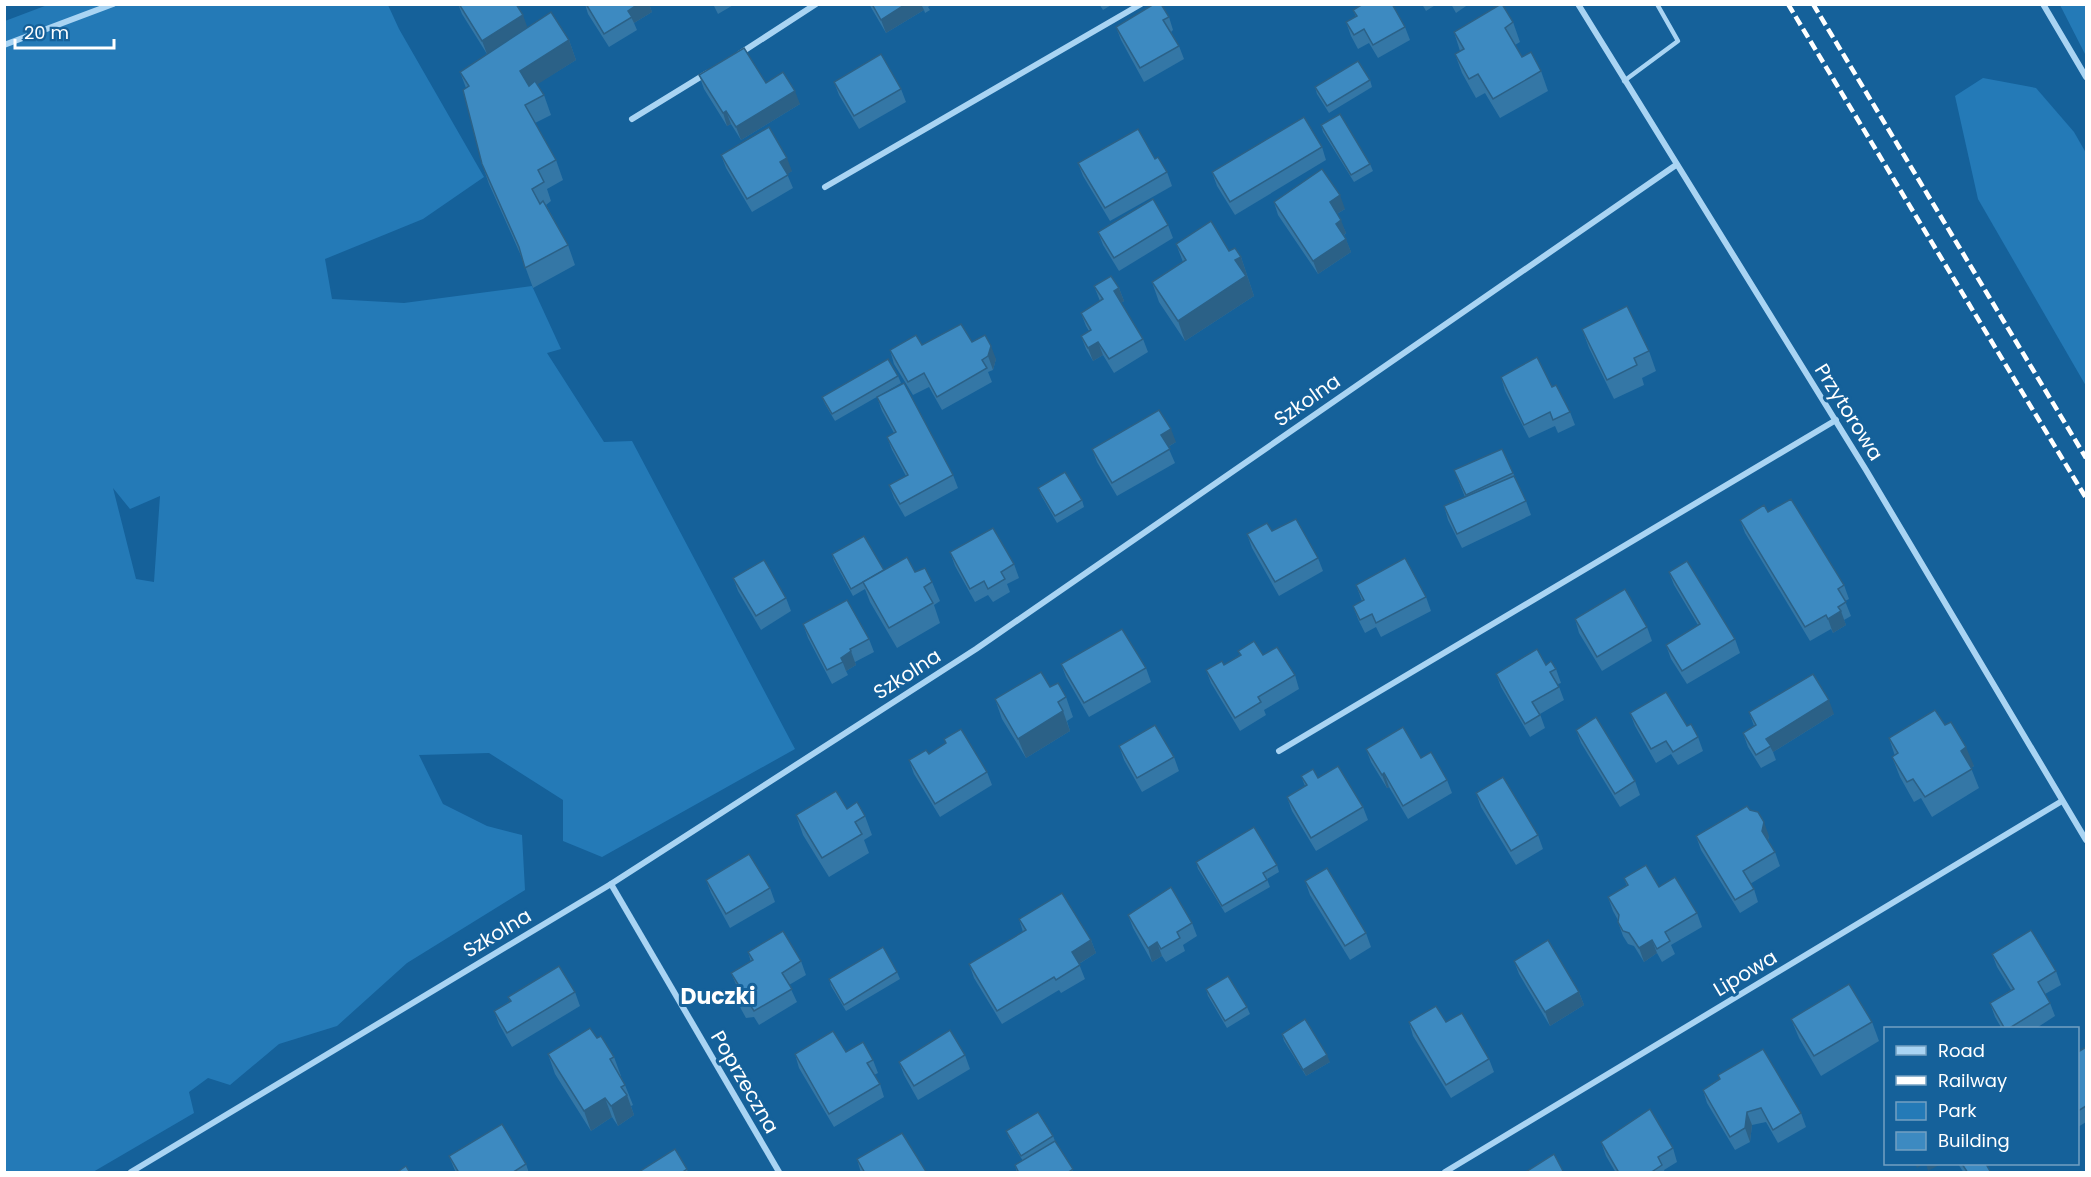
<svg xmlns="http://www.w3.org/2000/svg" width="2091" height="1177" font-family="Poppins,sans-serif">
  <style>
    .green { fill: #247ab7; fill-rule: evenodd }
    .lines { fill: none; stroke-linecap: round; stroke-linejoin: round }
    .service { stroke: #a9d4f3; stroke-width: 4.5 }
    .minor { stroke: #a9d4f3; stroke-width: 6 }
    .rail { stroke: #fff; stroke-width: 4.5; stroke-dasharray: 10 4.5; stroke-linecap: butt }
    .wall { fill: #3477a6 }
    .shaded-wall { fill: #2b6187 }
    .building { fill: #3d8ac1; stroke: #2b6187; stroke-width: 1.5 }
    .labels { text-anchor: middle; stroke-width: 6; stroke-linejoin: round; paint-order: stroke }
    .street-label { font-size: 20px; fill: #fff; stroke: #15619a }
    .quarter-label { font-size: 22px; font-weight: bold; fill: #fff; stroke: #15619a }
  </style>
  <rect width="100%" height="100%" fill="#15619a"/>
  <g class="green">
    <path d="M50 4 388 5 399 29 484 177 423 219 325 259 332 299 404 303 532 286 561 349 547 353 604 442 632 441 795 749 602 857 563 841V800L489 753 419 755 443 804 487 826 522 835 525 890 407 963 337 1026 279 1044 230 1085 208 1078 189 1092 194 1113 93 1172H5V21ZM113 488 130 509 160 496 154 582 136 579Z"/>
    <path d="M2060 5H2086V56Z"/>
    <path d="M1983 78 2036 88 2074 132 2086 153V386L1978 199 1955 96Z"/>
  </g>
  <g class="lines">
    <path class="service" d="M1624 81 1678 41 1657 4"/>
    <g class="minor">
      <path d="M1578 4 1866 470 2086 840"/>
      <path d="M2043 4 2086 77"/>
      <path d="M4 45 113 4"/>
      <path d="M739 54 816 4"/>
      <path d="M632 119 707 73"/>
      <path d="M825 187 1141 4"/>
      <path d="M1279 751 1836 420"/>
      <path d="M611 884 779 1172"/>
      <path d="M131 1172 611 884 976 649 1676 165"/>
      <path d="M1445 1172 2062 801"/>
    </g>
    <g class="rail">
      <path d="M1788 4 2086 498"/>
      <path d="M1813 4 2086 458"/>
    </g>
  </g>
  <g class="wall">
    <path d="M458 4H516L527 28 569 40 576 60 537 84 544 95 551 115 535 123 556 160 563 180 547 189 551 201 546 205 568 245 575 265 533 288 522 258 489 184 482 164 466 88 460 72 487 54 462 14Z"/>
    <path d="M585 4H649L652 12 634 23 637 30 609 47 588 14Z"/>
    <path d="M713 4H735L718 14Z"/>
    <path d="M869 4H933L928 7 930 10 925 13 924 10 886 33Z"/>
    <path d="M1099 4H1113L1103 10Z"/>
    <path d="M1422 4H1437L1426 11Z"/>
    <path d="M1451 4H1469L1456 13Z"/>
    <path d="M1353 10 1405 27 1410 40 1378 58 1369 43 1358 49 1351 36 1346 22 1356 17Z"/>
    <path d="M1169 17 1173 30 1171 32 1179 46 1184 59 1144 82 1121 40 1116 27Z"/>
    <path d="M1513 22 1520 42 1515 45 1522 57 1541 71 1548 91 1500 118 1485 93 1476 98 1462 73 1455 54 1460 51 1454 32Z"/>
    <path d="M699 75 766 83 800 104 741 140 731 124 727 126 704 89Z"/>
    <path d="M1370 80 1372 87 1329 113 1317 94 1315 87Z"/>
    <path d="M834 82 901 89 906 102 859 129 839 95Z"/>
    <path d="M1321 125 1370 164 1373 171 1354 182 1323 132Z"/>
    <path d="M1322 147 1326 160 1235 215 1217 186 1212 172Z"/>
    <path d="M721 155 792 171 787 174 793 188 752 212 726 168Z"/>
    <path d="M1155 159 1167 172 1172 186 1110 221 1083 176 1078 163Z"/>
    <path d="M1274 202 1345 209 1337 214 1346 233 1344 235 1351 252 1318 274 1278 215Z"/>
    <path d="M1168 225 1173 238 1119 271 1103 245 1098 232Z"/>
    <path d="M1176 244 1229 251 1241 257 1254 296 1185 341 1159 302 1152 282 1183 262Z"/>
    <path d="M1094 286 1119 288 1124 301 1121 303 1143 339 1148 352 1114 373 1103 355 1093 361 1086 349 1081 336 1089 331 1086 326 1081 313 1100 301Z"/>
    <path d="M1582 329 1649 351 1656 371 1642 378 1644 385 1614 399 1589 348Z"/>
    <path d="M972 342 996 359 993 370 988 372 992 382 942 410 929 387 913 395 894 364 890 350 922 345Z"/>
    <path d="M898 376 901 383 835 421 825 404 822 397Z"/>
    <path d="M1501 377 1570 412 1575 425 1558 433 1555 426 1529 438 1505 391Z"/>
    <path d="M877 397 953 475 958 488 905 517 894 498 889 485 906 476 892 450 887 437 894 433 882 411Z"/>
    <path d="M1176 442 1168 447 1175 463 1117 496 1097 462 1092 449Z"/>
    <path d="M1502 449 1526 501 1531 515 1462 548 1448 520 1444 506 1465 497 1454 470Z"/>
    <path d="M1038 488 1082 500 1084 507 1057 523 1041 495Z"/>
    <path d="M1768 512 1844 585 1849 599 1845 601 1851 616 1844 620 1846 625 1833 633 1831 629 1810 641 1745 533 1740 520Z"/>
    <path d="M1272 531 1318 558 1323 571 1279 596 1252 548 1247 534Z"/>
    <path d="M950 552 1014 564 1019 578 1007 584 1010 592 993 602 988 595 975 602 955 566Z"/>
    <path d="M832 554 884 570 915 572 932 582 940 601 934 605 940 623 897 648 870 602 865 589 853 596 834 561Z"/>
    <path d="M1669 572 1735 639 1740 653 1687 684 1671 659 1666 645 1698 625 1674 585Z"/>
    <path d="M733 578 786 598 791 611 761 630 738 591Z"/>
    <path d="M1356 585 1426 597 1431 611 1381 637 1376 627 1365 633 1358 619 1353 606 1362 601Z"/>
    <path d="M1575 619 1647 627 1652 641 1602 671 1579 633Z"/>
    <path d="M803 624 869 639 874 652 855 662 856 665 846 671 848 675 832 684 808 638Z"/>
    <path d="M1238 651 1263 655 1295 675 1299 689 1264 710 1266 715 1240 731 1211 683 1206 670 1224 665 1240 655Z"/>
    <path d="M1061 664 1146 668 1151 682 1089 717 1066 677Z"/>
    <path d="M1546 665 1556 669 1561 683 1558 684 1564 700 1540 714 1545 728 1530 737 1501 687 1496 674Z"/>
    <path d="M1050 687 1066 697 1073 717 1067 721 1070 731 1026 758 1002 719 995 699Z"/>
    <path d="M1749 712 1834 714 1773 752 1776 760 1761 768 1748 747 1743 733 1754 726Z"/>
    <path d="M1630 713 1687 726 1698 737 1703 751 1678 765 1671 754 1656 763 1635 726Z"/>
    <path d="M1945 725 1974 766 1971 768 1979 788 1932 817 1921 798 1914 802 1900 777 1892 757 1895 756 1889 738Z"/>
    <path d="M1576 730 1635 781 1640 795 1620 807 1581 743Z"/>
    <path d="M944 739 987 772 992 785 940 817 914 774 909 760 929 754 946 743Z"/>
    <path d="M1119 746 1174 757 1179 771 1142 792 1124 760Z"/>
    <path d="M1366 749 1421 758 1447 780 1452 793 1408 819 1389 787 1387 788 1371 762Z"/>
    <path d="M1301 776 1318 778 1363 807 1368 820 1316 851 1292 811 1287 797 1305 786Z"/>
    <path d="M1476 793 1538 835 1543 849 1516 865 1481 807Z"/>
    <path d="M847 809 865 816 872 835 864 840 869 853 829 877 803 835 796 815Z"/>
    <path d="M1696 836H1769L1768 840 1775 852 1780 866 1750 884 1754 889 1758 902 1740 913 1701 850Z"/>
    <path d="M1196 862 1277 865 1279 872 1267 879 1270 887 1225 913 1198 869Z"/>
    <path d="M1624 878 1659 887 1697 913 1702 927 1671 945 1675 954 1662 962 1657 953 1644 962 1634 946 1628 944 1623 936 1618 922V920L1613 911 1608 897 1627 886Z"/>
    <path d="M706 880 770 888 775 902 730 928 711 893Z"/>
    <path d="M1305 881 1366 933 1371 947 1350 960 1310 895Z"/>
    <path d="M1128 915 1192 923 1197 936 1183 945 1185 951 1166 962 1162 956 1152 962 1133 928Z"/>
    <path d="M1019 919 1091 940 1096 953 1079 964 1085 979 1061 993 1059 990 1002 1024 974 978 969 964 1023 932Z"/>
    <path d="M748 952 801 961 806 975 789 985 797 1002 759 1025 754 1017 746 1018 741 1009 736 995 739 991 731 973 751 962Z"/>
    <path d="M1992 954 2056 971 2061 985 2045 994 2050 1003 2055 1016 2035 1029H2002L1995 1017 1990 1003 2011 990 1997 967Z"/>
    <path d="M1514 961 1579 992 1584 1005 1550 1026 1519 974Z"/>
    <path d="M897 972 900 979 846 1011 831 986 829 979Z"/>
    <path d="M1206 989 1247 1007 1250 1014 1227 1028 1208 996Z"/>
    <path d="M575 992 580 1006 512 1047 499 1024 494 1011 510 1001 508 997Z"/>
    <path d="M1791 1019 1872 1022 1879 1041 1821 1076 1799 1038Z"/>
    <path d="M1409 1022H1446L1489 1059 1494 1072 1451 1098 1413 1036Z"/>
    <path d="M1282 1034 1330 1062 1306 1076 1284 1041Z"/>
    <path d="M597 1038 614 1057 621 1076V1077L625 1085 633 1105 631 1106 634 1115 618 1126 612 1117 591 1131 555 1074 548 1054Z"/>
    <path d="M2086 1047V1122L2078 1127V1052Z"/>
    <path d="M846 1052 873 1060 878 1073 874 1075 880 1084 884 1097 834 1127 799 1068 795 1054Z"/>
    <path d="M965 1055 970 1069 918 1100 904 1075 899 1062Z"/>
    <path d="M1718 1075 1801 1113 1806 1127 1778 1143 1766 1122 1752 1125 1750 1142 1735 1150 1707 1103 1703 1090 1720 1080Z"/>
    <path d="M1006 1131 1053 1136 1055 1141 1074 1173H1017L1015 1165 1023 1161 1009 1138Z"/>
    <path d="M1601 1142 1673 1148 1677 1162 1664 1170 1665 1173H1616L1606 1156Z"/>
    <path d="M449 1156 526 1164 529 1173H456Z"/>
    <path d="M857 1159 927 1173H861Z"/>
    <path d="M1958 1164H1986L1991 1173H1964Z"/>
    <path d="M687 1169 688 1173H637Z"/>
  </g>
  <g class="shaded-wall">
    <path d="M638 4H649L652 12 634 23 628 11Z"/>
    <path d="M906 4H921L924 10 886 33 881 20Z"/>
    <path d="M523 15 528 29 487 54 482 41Z"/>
    <path d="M569 40 576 60 527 91 520 71Z"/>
    <path d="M795 91 800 104 741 140 736 127Z"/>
    <path d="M726 111 731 124 727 126 723 113Z"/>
    <path d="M787 158 792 171 785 176 780 162Z"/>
    <path d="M1340 195 1345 209 1335 215 1330 202Z"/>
    <path d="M1341 220 1346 233 1341 237 1336 224Z"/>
    <path d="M1346 239 1351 252 1318 274 1313 261Z"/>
    <path d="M1241 257 1254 296 1185 341 1178 321 1235 260Z"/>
    <path d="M1119 288 1124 301 1119 304 1114 291Z"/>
    <path d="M1098 342 1103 355 1093 361 1088 348Z"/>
    <path d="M991 346 996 359 993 370 988 356Z"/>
    <path d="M1171 429 1176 442 1166 448 1161 435Z"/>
    <path d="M1841 611 1846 625 1833 633 1828 619Z"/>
    <path d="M851 651 856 665 846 671 841 658Z"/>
    <path d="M1829 700 1834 714 1773 752 1766 739Z"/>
    <path d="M1063 711 1070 731 1026 758 1018 739Z"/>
    <path d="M1966 747 1974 766 1968 770 1961 751Z"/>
    <path d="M1384 773 1389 787 1387 788 1382 775Z"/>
    <path d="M1764 822 1769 836 1767 844 1762 831Z"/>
    <path d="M1091 940 1096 953 1077 965 1072 952Z"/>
    <path d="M1652 940 1657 953 1644 962 1639 948Z"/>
    <path d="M1157 942 1162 956 1152 962 1148 948Z"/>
    <path d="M1579 992 1584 1005 1550 1026 1545 1012Z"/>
    <path d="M1327 1055 1330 1062 1306 1076 1303 1070Z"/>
    <path d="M627 1095 634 1115 618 1126 611 1106Z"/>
    <path d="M605 1098 612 1117 591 1131 584 1111Z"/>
    <path d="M1747 1112 1752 1125 1750 1142 1745 1128Z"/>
    <path d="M1915 1164H1923L1917 1168Z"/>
    <path d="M1926 1164H1941L1928 1171Z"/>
  </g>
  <g class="building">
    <path d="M459 4H516L523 15 482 41Z"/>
    <path d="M586 4H638L628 11 632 17 604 34Z"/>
    <path d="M872 4H906L881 20Z"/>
    <path d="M1154 4H1161L1169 17 1163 20 1179 46 1140 68 1116 27Z"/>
    <path d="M1363 4H1392L1405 27 1373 45 1364 29 1354 35 1346 22 1357 16 1353 10Z"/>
    <path d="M1501 4H1502L1513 22 1505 28 1522 57 1531 52 1541 71 1493 99 1478 74 1469 79 1455 54 1464 49 1454 32Z"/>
    <path d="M551 12 569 40 520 71 529 86 535 81 544 95 525 105 556 160 538 170 544 182 532 189 540 204 543 201 568 245 525 268 519 247 482 164 463 90 469 86 460 72Z"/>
    <path d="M744 48 766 83 783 72 795 91 736 127 726 111 723 113 699 75Z"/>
    <path d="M881 54 901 89 854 116 834 82Z"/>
    <path d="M1358 61 1370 80 1327 106 1315 87Z"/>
    <path d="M1340 114 1370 164 1351 175 1321 125Z"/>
    <path d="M1304 117 1322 147 1230 202 1212 172Z"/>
    <path d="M769 127 787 158 780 162 788 175 747 199 721 155Z"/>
    <path d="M1138 129 1155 159 1158 157 1167 172 1105 208 1078 163Z"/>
    <path d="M1322 169 1340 195 1330 202 1341 220 1336 224 1346 239 1313 261 1274 202Z"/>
    <path d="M1153 199 1168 225 1114 258 1098 232Z"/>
    <path d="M1211 221 1229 251 1235 248 1241 257 1235 260 1246 276 1178 321 1152 282 1186 260 1176 244Z"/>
    <path d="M1111 276 1119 288 1114 291 1143 339 1109 359 1098 342 1088 348 1081 336 1091 330 1081 313 1103 299 1094 286Z"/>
    <path d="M1627 306 1649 351 1634 358 1637 365 1607 380 1582 329Z"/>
    <path d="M961 324 972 342 985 335 991 346 988 356 982 360 987 368 937 397 924 373 908 382 890 350 916 335 922 345Z"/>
    <path d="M1537 357 1552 387 1556 385 1570 412 1553 420 1550 412 1524 425 1501 377Z"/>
    <path d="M888 359 898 376 832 414 822 397Z"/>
    <path d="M904 383 953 475 900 504 889 485 908 475 887 437 896 432 877 397Z"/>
    <path d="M1159 410 1171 429 1161 435 1170 449 1112 483 1092 449Z"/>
    <path d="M1502 449 1513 473 1466 495 1454 470Z"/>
    <path d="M1065 472 1082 500 1055 516 1038 488Z"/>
    <path d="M1514 476 1526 501 1457 534 1444 506Z"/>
    <path d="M1791 499 1844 585 1838 589 1846 602 1838 607 1841 611 1828 619 1826 615 1805 627 1740 520 1764 505 1768 512Z"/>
    <path d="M1296 519 1318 558 1275 582 1247 534 1267 523 1272 531Z"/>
    <path d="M993 528 1014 564 1001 572 1005 579 988 589 984 581 970 589 950 552Z"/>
    <path d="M864 536 884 570 851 589 832 554Z"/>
    <path d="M907 557 915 572 925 568 932 582 924 587 933 603 889 628 863 582Z"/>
    <path d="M1405 558 1426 597 1376 623 1372 614 1360 620 1353 606 1364 600 1356 585Z"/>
    <path d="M764 560 786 598 756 616 733 578Z"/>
    <path d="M1687 561 1735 639 1682 671 1666 645 1700 624 1669 572Z"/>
    <path d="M1625 589 1647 627 1597 657 1575 619Z"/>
    <path d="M847 600 869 639 850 649 851 651 841 658 843 662 827 670 803 624Z"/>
    <path d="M1122 629 1146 668 1084 703 1061 664Z"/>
    <path d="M1254 641 1263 655 1277 647 1295 675 1258 697 1261 702 1235 718 1206 670 1222 661 1224 665 1241 655 1238 651Z"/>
    <path d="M1537 649 1546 665 1551 661 1556 669 1550 672 1559 687 1532 702 1540 715 1525 724 1496 674Z"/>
    <path d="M1041 672 1050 687 1058 683 1066 697 1058 702 1063 711 1018 739 995 699Z"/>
    <path d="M1813 674 1829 700 1766 739 1771 746 1756 755 1743 733 1756 725 1749 712Z"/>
    <path d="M1666 692 1687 726 1691 724 1698 737 1673 752 1666 741 1651 749 1630 713Z"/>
    <path d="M1935 710 1945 725 1951 722 1966 747 1961 751 1972 769 1925 797 1913 779 1907 782 1892 757 1898 753 1889 738Z"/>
    <path d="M1596 717 1635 781 1615 794 1576 730Z"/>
    <path d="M1155 725 1174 757 1137 778 1119 746Z"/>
    <path d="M1403 727 1421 758 1431 752 1447 780 1403 806 1384 773 1382 775 1366 749Z"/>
    <path d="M961 729 987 772 935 804 909 760 926 750 929 754 946 743 944 739Z"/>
    <path d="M1338 766 1363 807 1311 838 1287 797 1307 785 1301 776 1313 769 1318 778Z"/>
    <path d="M1503 777 1538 835 1511 851 1476 793Z"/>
    <path d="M836 791 847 809 857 802 865 816 855 822 862 834 822 858 796 815Z"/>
    <path d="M1747 806 1750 810 1758 812 1764 822 1762 831 1775 852 1743 871 1754 889 1735 900 1696 836Z"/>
    <path d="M1254 827 1277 865 1263 873 1267 880 1222 906 1196 862Z"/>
    <path d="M749 854 770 888 726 914 706 880Z"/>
    <path d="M1646 865 1659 887 1675 877 1697 913 1665 932 1670 941 1657 949 1652 940 1639 948 1629 933 1623 931 1618 922 1619 915 1608 897 1628 885 1624 878Z"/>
    <path d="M1327 868 1366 933 1345 946 1305 881Z"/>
    <path d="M1171 887 1192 923 1177 932 1180 938 1161 949 1157 942 1148 948 1128 915Z"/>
    <path d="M1062 893 1091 940 1072 952 1080 965 1056 980 1054 977 997 1011 969 964 1026 930 1019 919Z"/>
    <path d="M2031 930 2056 971 2038 982 2050 1003 2008 1029H2005L1990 1003 2014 989 1992 954Z"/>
    <path d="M783 931 801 961 782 973 792 989 754 1011 749 1003 741 1004 736 995 741 989 731 973 753 960 748 952Z"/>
    <path d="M1548 940 1579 992 1545 1012 1514 961Z"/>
    <path d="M883 947 897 972 844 1005 829 979Z"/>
    <path d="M559 966 575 992 507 1033 494 1011 511 1001 508 997Z"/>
    <path d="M1228 976 1247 1007 1225 1021 1206 989Z"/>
    <path d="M1849 984 1872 1022 1814 1056 1791 1019Z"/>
    <path d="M1436 1006 1446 1022 1462 1013 1489 1059 1446 1085 1409 1022Z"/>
    <path d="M1305 1019 1327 1055 1303 1070 1282 1034Z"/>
    <path d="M590 1028 597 1038 601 1036 614 1057 610 1059 625 1085 621 1087 627 1095 611 1106 605 1098 584 1111 548 1054Z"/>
    <path d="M950 1030 965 1055 914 1086 899 1062Z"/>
    <path d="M833 1031 846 1052 863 1042 873 1060 867 1063 880 1084 829 1114 795 1054Z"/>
    <path d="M2086 1047V1106L2078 1111V1052Z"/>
    <path d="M1763 1049 1801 1113 1773 1130 1761 1108 1747 1112 1745 1128 1730 1137 1703 1090 1720 1079 1718 1075Z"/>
    <path d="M1650 1109 1673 1148 1658 1157 1662 1165 1650 1173H1619L1601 1142Z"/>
    <path d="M1038 1112 1053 1136 1021 1156 1006 1131Z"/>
    <path d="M502 1124 526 1164 512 1173H459L449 1156Z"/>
    <path d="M902 1133 927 1173H865L857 1159Z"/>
    <path d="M1055 1141 1073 1169 1067 1173H1019L1015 1165Z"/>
    <path d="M675 1149 687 1169 681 1173H637Z"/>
    <path d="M1554 1154 1564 1173H1524Z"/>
    <path d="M1962 1164H1986L1991 1173H1968Z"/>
    <path d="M406 1166 410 1173H396Z"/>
  </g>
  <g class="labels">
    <g class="street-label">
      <text transform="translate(1307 400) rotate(-35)" y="7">Szkolna</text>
      <text transform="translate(1849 412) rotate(58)" y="7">Przytorowa</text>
      <text transform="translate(907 674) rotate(-33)" y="7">Szkolna</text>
      <text transform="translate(497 933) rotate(-31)" y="7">Szkolna</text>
      <text transform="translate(1745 973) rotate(-31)" y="7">Lipowa</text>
      <text transform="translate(745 1082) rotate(60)" y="7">Poprzeczna</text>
    </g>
    <g class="quarter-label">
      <text x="718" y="1004">Duczki</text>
    </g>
  </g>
  <rect width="2091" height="1177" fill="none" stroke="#ffffff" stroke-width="12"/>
  <rect x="1884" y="1027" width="195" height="138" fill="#15619a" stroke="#73a0c2" stroke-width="1.5"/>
  <rect x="1896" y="1046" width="30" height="9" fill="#a9d4f3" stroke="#73a0c2" stroke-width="1.5"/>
  <text x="1938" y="1057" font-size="18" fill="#ffffff">Road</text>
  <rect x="1896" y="1076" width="30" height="9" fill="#ffffff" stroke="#73a0c2" stroke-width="1.5"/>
  <text x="1938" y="1087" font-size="18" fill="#ffffff">Railway</text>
  <rect x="1896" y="1102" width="30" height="18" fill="#247ab7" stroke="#73a0c2" stroke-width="1.5"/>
  <text x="1938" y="1117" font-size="18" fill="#ffffff">Park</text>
  <rect x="1896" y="1132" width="30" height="18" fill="#3d8ac1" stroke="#73a0c2" stroke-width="1.5"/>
  <text x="1938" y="1147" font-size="18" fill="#ffffff">Building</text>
  <path d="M15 39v9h99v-9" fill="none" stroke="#ffffff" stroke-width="3"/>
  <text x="24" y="39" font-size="18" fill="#ffffff" stroke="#15619a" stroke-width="4.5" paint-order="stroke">20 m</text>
</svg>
